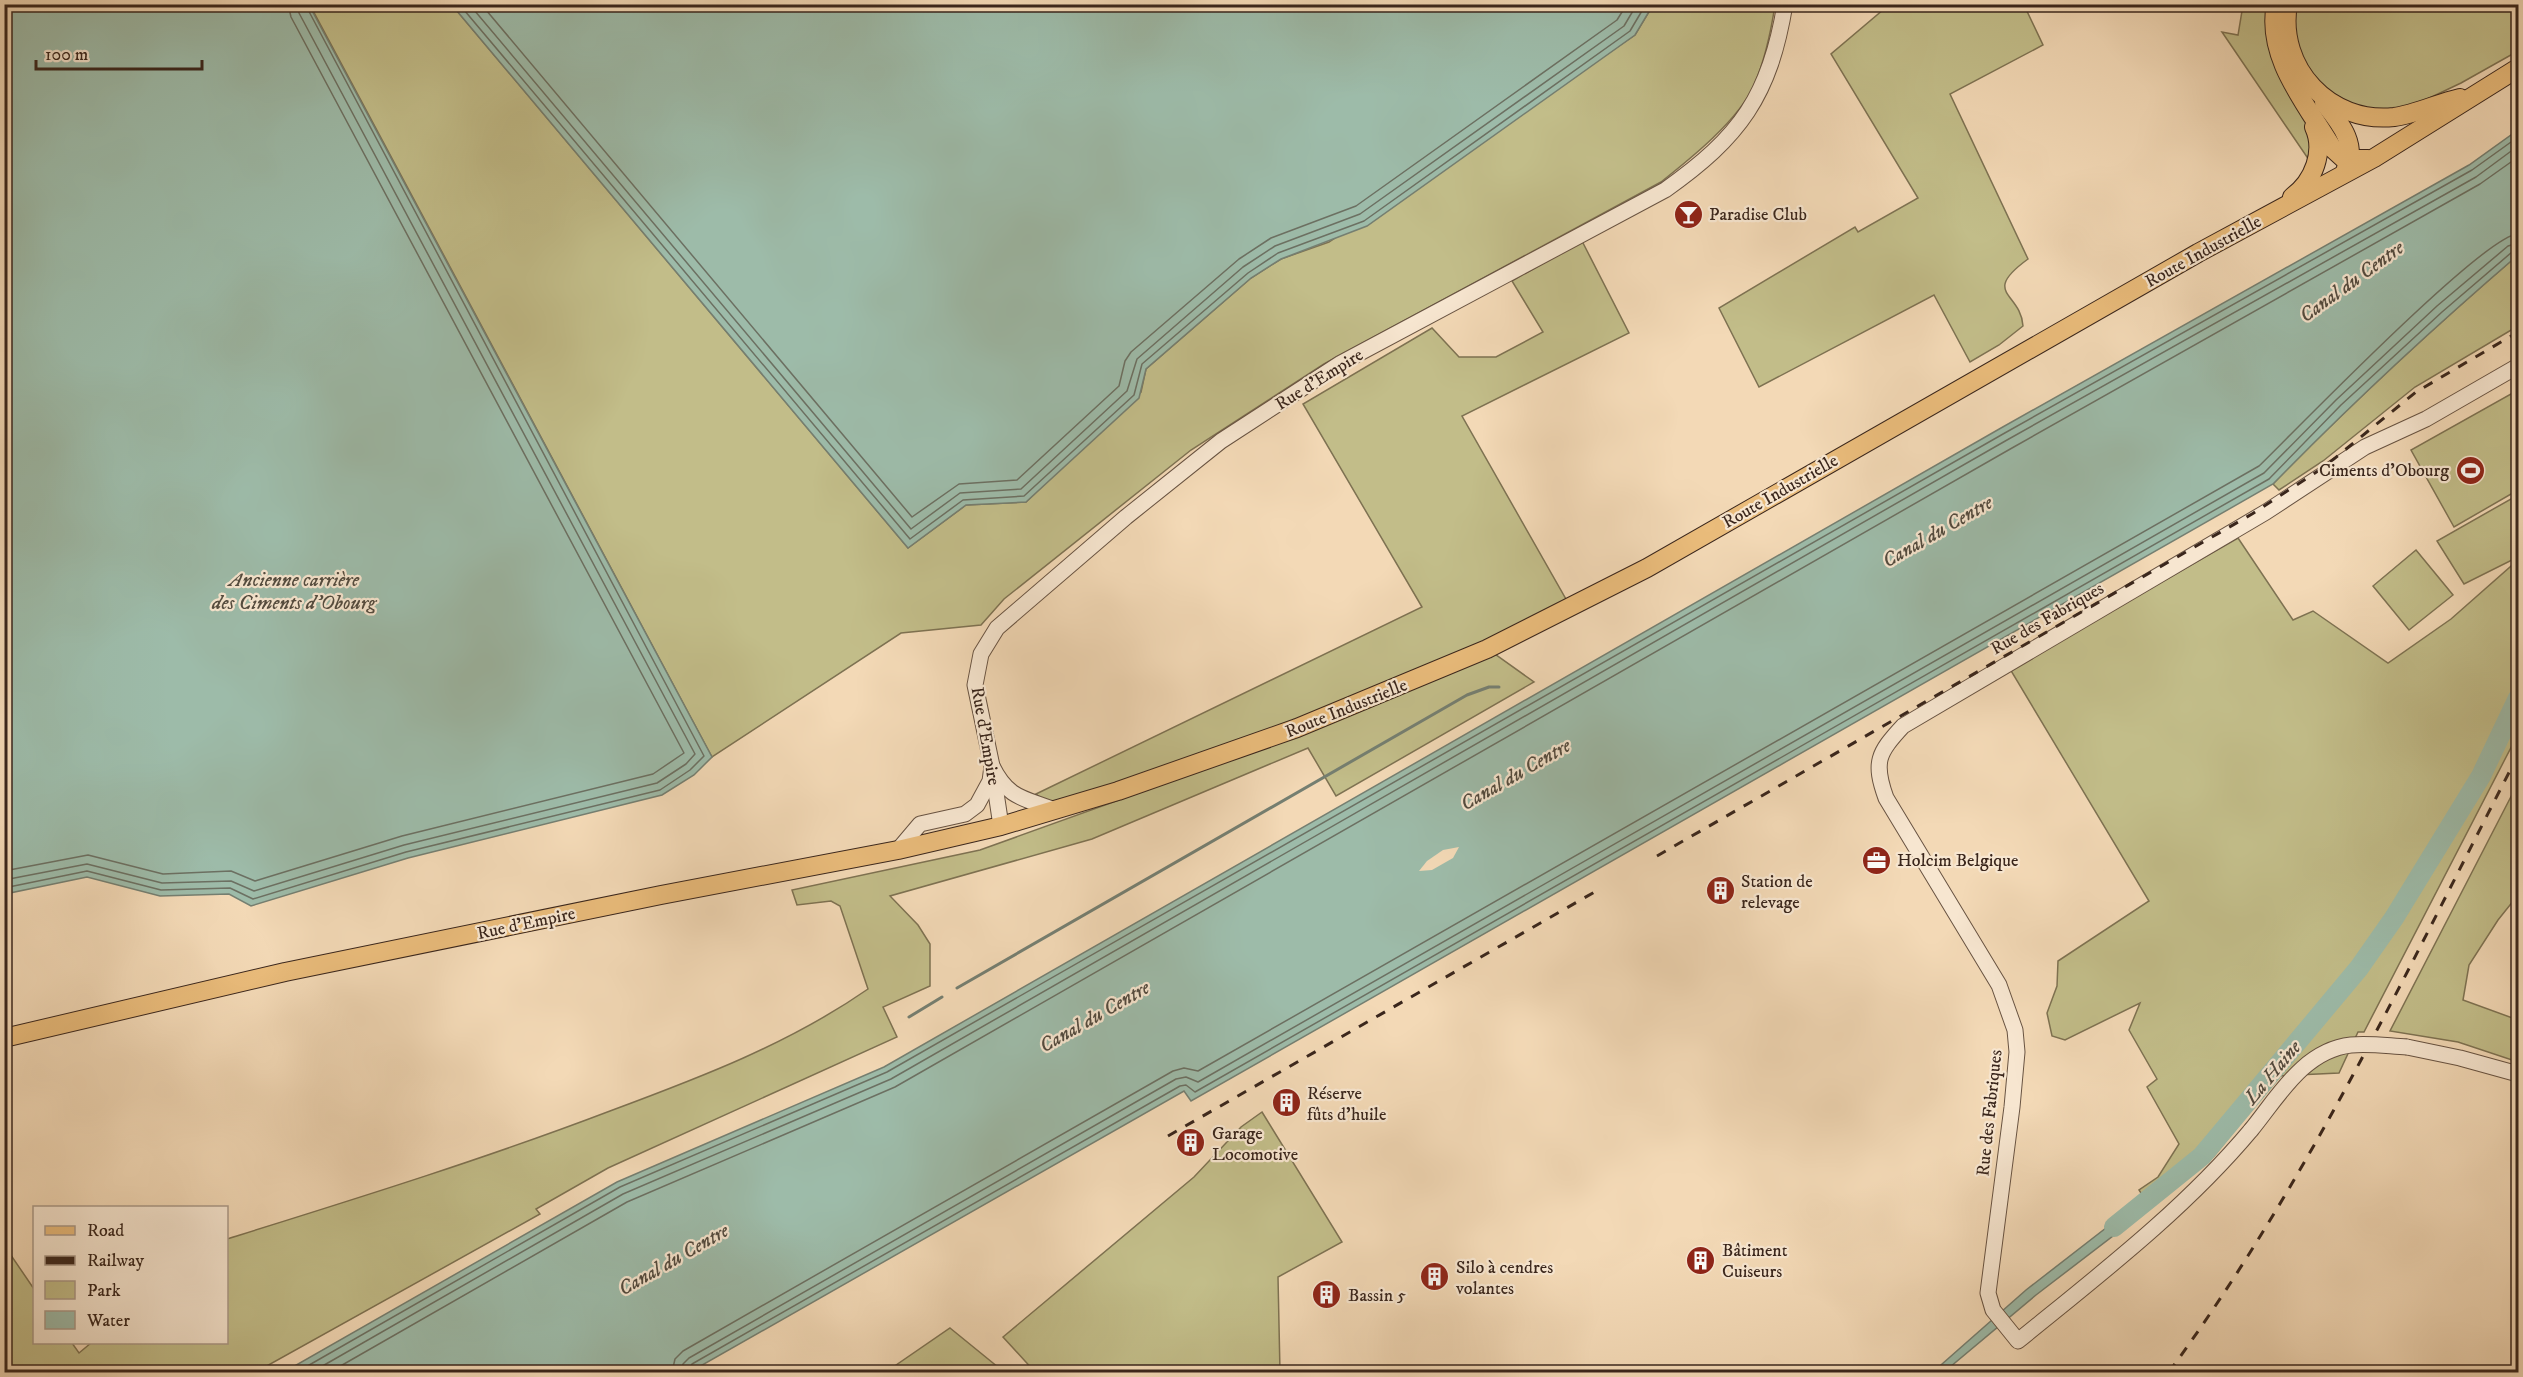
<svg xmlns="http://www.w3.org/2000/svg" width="2523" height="1377" font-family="'IM FELL DW Pica',serif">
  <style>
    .green { fill: #c2bd89; stroke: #7e7252; stroke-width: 1.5 }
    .water { fill: #9dbba9; stroke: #757f71; stroke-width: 1.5 }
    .pier { fill: #f3d9b6 }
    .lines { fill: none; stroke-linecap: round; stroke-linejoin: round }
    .shore { stroke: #6c7062; stroke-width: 1.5 }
    .stream { stroke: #757f71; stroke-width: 3 }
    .river { stroke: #9dbba9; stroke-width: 20 }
    .minor-casing { stroke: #685342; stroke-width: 17 }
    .major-casing { stroke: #3a261c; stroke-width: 20 }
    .minor { stroke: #f7e6d0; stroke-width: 15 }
    .major { stroke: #eabc7b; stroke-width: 18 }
    .rail { stroke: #3a261c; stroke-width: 3; stroke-dasharray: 10 10; stroke-linecap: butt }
    .minor-bridge-casing { stroke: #685342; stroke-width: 17; stroke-linecap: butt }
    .minor-bridge { stroke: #f7e6d0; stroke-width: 15 }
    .labels { text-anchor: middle; stroke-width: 4.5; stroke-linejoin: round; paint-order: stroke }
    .poi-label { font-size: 18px; fill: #3a261c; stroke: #f7e6d0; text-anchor: start }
    .street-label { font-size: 18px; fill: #3a261c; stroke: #f7e6d0 }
    .water-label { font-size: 20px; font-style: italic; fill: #534b3f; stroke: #f7e6d0 }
  </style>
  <rect width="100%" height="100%" fill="#f3d9b6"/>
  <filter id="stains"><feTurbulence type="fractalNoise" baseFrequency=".00333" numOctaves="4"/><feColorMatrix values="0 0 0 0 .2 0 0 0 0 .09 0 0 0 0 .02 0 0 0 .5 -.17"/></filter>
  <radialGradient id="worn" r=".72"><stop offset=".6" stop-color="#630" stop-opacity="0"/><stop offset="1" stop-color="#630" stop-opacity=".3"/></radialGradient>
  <g class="green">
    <path d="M1890 4 2024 5 2043 45 1950 94 2028 259C1980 294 2021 292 2023 326L1999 345 1970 362 1934 295 1759 387 1719 308 1855 227 1858 232 1918 198 1831 54Z"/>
    <path d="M2514 4 2518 8V51L2461 83 2398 113 2366 112 2311 81 2290 25 2292 5Z"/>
    <path d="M310 5H452L908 548 966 505 1026 502 1141 392 1146 369 1251 278 1281 259 1329 242 1635 35 1653 5H1775C1771 31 1765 60 1754 85 1739 120 1690 159 1661 182L1324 364 1191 450 1004 599 981 625 901 633 712 757Z"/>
    <path d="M2243 5H2269L2313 133 2309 160 2222 32 2238 35Z"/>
    <path d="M1582 241 1629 333 1462 416 1571 608 1488 649 1534 682 1336 796 1308 748 1092 839 890 896 918 925 930 944V986L883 1007 897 1037 608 1168 536 1209 540 1214 256 1372H5L4 1245 34 1289V1342L72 1343 79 1353 91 1343 226 1342 227 1239C355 1199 484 1159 610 1111 699 1078 789 1044 868 989L840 906 831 901 797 905 792 890 980 850 1300 735 1055 810 1036 794 1422 607 1303 404 1432 328 1459 357H1496L1543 332 1512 281Z"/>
    <path d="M2518 255V326L2415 387 2323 461 2279 490 2273 484C2352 403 2433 328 2518 255Z"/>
    <path d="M2518 390V490L2454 527 2411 450Z"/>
    <path d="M2518 495V557L2464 584 2437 541Z"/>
    <path d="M2238 538 2293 620 2313 611 2388 663 2451 619 2518 560V734L2364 1032H2358L2339 1073 2278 1076 2214 1156 2150 1207 2139 1190 2158 1177 2179 1144 2147 1087 2157 1079 2129 1030 2140 1003 2065 1040 2052 1036 2047 1013 2057 986 2058 961 2149 901 2010 669Z"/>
    <path d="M2416 550 2453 595 2409 630 2373 586Z"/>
    <path d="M2518 783V895L2498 920 2469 965 2463 1000 2518 1020V1062L2458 1042 2390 1031Z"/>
    <path d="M1262 1112 1342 1242 1278 1277 1280 1372H1035L1003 1337 1194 1177 1241 1127Z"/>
    <path d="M950 1328 1004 1372H886Z"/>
  </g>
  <g class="water">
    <path d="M5 4 309 5 712 757 694 775 662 795 408 858 251 906 229 894 160 896 87 877 5 894Z"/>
    <path d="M452 5H1653L1635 35 1367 226 1281 259 1251 278 1146 369 1139 398 1026 502 966 505 908 548Z"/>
    <path d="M2518 130V255C2433 328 2352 403 2273 484L1191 1101 1184 1091 690 1372H284L617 1182 884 1067 2001 428 2469 165Z"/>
    <path d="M2133 1207 2139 1216 2036 1295 1944 1372H1933L2026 1290Z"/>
  </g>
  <path class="pier" d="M1459 847 1453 858 1432 870 1419 871 1427 861 1443 850Z"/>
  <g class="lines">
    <g class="shore">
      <path d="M459 4 910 539 963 500 1024 496 1134 395 1142 364 1248 273 1278 253 1364 221 1630 31 1646 4"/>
      <path d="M469 4 911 529 960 493 1021 489 1127 391 1137 359 1243 267 1275 246 1360 214 1624 26 1637 4"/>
      <path d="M481 4 912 517 959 484 1017 480 1119 386 1125 361 1131 352 1239 259 1271 238 1356 206 1617 20 1627 4"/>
      <path d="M4 871 88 855 163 874 231 871 255 881 402 836 653 774 684 753 291 17 288 4"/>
      <path d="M4 880 87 864 162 883 231 881 254 891 404 845 657 783 686 764 695 754 299 13 297 4"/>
      <path d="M4 888 87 871 161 890 230 888 253 899 406 852 660 790 690 770 704 756 305 4"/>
      <path d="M297 1372 620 1187 887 1072 2003 434 2472 170 2518 137"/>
      <path d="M312 1372 623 1194 891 1079 2007 440 2476 177 2518 146"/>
      <path d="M330 1372 627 1202 895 1087 2012 448 2480 184 2518 157"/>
      <path d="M672 1372 675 1359 683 1351 1173 1071 1184 1068 1198 1071 2259 466C2295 431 2484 235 2518 234"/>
      <path d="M681 1372 683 1364 689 1358 1176 1079 1186 1077 1198 1082 2264 473 2336 400 2437 306 2508 246 2518 243"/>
      <path d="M689 1372 692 1364 1180 1086 1186 1085 1195 1092 2269 479 2341 405 2442 312 2512 252 2518 251"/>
    </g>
    <g class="stream">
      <path d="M957 988 1467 695 1489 687H1499"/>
      <path d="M909 1017 942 997"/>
    </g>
    <path class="river" d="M2114 1227 2202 1156 2359 968 2394 918 2481 776 2518 698"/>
    <defs>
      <g id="minor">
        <path d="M1001 826 992 766 975 685 981 654 997 628 1126 517 1221 441 1341 363 1665 190C1740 137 1770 96 1785 4"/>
        <path d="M898 850 920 824 965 814 977 805 990 781 992 766C1008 799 1024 798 1055 810"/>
        <path d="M2407 1047 2460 1058 2518 1074"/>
        <path d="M2251 1130C2184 1210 2099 1275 2018 1341L1993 1310 1988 1293 2012 1107 2017 1052 2015 1030 1999 985 1886 798C1873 762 1878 753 1903 726L2266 512 2365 447 2426 419 2518 366"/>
      </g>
      <g id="major">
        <path d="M2276 4C2265 58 2308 106 2333 149L2344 159H2368"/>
        <path d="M2288 4C2277 68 2330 124 2394 117 2416 114 2438 103 2460 98"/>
        <path d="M2324 103C2340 123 2359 145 2345 171"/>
        <path d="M2292 197C2314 181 2325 151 2314 127"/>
        <path d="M4 1038 285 972 661 895 898 850 1001 826 1118 791 1297 728 1487 649 1647 568 2198 253 2374 158 2518 68"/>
      </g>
    </defs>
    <use href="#minor" class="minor-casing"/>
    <use href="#major" class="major-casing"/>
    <use href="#minor" class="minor"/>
    <use href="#major" class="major"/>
    <g class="rail">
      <path d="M1657 856 2252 514 2324 467 2416 392 2518 332"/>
      <path d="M1168 1136 1598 890"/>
      <path d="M2169 1372C2309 1181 2410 964 2518 755"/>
    </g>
    <defs>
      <path id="minor-bridge" d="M2251 1130C2278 1097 2304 1050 2351 1045 2369 1043 2388 1046 2407 1047"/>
    </defs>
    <use href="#minor-bridge" class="minor-bridge-casing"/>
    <use href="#minor-bridge" class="minor-bridge"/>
  </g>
  <defs>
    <symbol id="bar-disc" viewBox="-11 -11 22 22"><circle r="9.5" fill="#8f2418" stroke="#f7e6d0"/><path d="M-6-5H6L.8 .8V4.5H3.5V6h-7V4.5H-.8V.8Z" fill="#fff"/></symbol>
    <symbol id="stadium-disc" viewBox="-11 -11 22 22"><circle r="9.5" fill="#8f2418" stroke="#f7e6d0"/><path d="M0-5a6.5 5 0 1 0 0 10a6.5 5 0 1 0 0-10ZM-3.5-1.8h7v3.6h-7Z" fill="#fff"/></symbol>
    <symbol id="office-disc" viewBox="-11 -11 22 22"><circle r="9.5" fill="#8f2418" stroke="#f7e6d0"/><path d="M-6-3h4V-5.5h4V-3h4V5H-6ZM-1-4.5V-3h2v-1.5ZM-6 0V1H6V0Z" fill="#fff"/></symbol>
    <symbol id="building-disc" viewBox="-11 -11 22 22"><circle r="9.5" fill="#8f2418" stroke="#f7e6d0"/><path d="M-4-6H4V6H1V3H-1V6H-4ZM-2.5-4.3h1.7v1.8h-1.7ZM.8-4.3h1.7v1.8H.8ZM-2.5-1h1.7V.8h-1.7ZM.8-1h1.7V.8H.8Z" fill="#fff"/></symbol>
  </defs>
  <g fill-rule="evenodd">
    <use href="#bar-disc" x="1672" y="198" width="33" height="33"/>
    <use href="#stadium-disc" x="2454" y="454" width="33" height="33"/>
    <use href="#office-disc" x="1860" y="844" width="33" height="33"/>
    <use href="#building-disc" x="1704" y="874" width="33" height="33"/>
    <use href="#building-disc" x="1270" y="1086" width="33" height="33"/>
    <use href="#building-disc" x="1174" y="1126" width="33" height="33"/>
    <use href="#building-disc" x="1684" y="1244" width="33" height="33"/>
    <use href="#building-disc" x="1418" y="1260" width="33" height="33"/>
    <use href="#building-disc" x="1310" y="1278" width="33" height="33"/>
  </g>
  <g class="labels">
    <g class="poi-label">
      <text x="1709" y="220">Paradise Club</text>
      <text x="2449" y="476" text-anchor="end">Ciments d'Obourg</text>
      <text x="1897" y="866">Holcim Belgique</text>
      <text x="1741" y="887">Station de<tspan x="1741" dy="21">relevage</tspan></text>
      <text x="1307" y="1099">Réserve<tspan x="1307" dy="21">fûts d'huile</tspan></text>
      <text x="1212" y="1139">Garage<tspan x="1212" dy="21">Locomotive</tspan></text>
      <text x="1722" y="1256">Bâtiment<tspan x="1722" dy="21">Cuiseurs</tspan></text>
      <text x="1456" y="1273">Silo à cendres<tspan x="1456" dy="21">volantes</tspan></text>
      <text x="1348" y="1301">Bassin 5</text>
    </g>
    <g class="street-label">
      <text transform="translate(2203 251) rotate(-29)" y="6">Route Industrielle</text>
      <text transform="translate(1319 379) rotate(-32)" y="6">Rue d'Empire</text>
      <text transform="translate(1780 491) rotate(-30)" y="6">Route Industrielle</text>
      <text transform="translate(2047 618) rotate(-30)" y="6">Rue des Fabriques</text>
      <text transform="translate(1346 708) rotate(-22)" y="6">Route Industrielle</text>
      <text transform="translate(986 736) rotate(80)" y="6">Rue d'Empire</text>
      <text transform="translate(526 923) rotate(-12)" y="6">Rue d'Empire</text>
      <text transform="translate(1989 1113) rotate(-84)" y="6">Rue des Fabriques</text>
    </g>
    <g class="water-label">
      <text transform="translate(2351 281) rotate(-36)" y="7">Canal du Centre</text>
      <text transform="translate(1937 531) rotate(-30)" y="7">Canal du Centre</text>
      <text x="294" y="586">Ancienne carrière<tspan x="294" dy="23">des Ciments d'Obourg</tspan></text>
      <text transform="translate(1515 774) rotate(-30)" y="7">Canal du Centre</text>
      <text transform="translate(1094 1016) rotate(-30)" y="7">Canal du Centre</text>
      <text transform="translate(2272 1072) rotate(-50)" y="7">La Haine</text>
      <text transform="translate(673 1259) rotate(-30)" y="7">Canal du Centre</text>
    </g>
  </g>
  <rect width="2523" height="1377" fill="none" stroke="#f3d9b6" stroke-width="24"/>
  <rect x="6" y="6" width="2511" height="1365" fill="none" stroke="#3a261c" stroke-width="3"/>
  <rect x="12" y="12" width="2499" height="1353" fill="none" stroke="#3a261c" stroke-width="1.5"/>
  <rect x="33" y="1206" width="195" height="138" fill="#f7e6d0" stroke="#ab9988" stroke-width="1.5"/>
  <rect x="45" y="1226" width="30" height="9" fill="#eabc7b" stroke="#ab9988" stroke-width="1.5"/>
  <text x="87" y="1236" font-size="18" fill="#3a261c">Road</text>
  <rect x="45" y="1256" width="30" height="9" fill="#3a261c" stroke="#ab9988" stroke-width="1.5"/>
  <text x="87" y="1266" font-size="18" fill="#3a261c">Railway</text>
  <rect x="45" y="1281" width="30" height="18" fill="#c2bd89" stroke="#ab9988" stroke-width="1.5"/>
  <text x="87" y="1296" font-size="18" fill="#3a261c">Park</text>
  <rect x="45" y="1311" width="30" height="18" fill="#9dbba9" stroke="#ab9988" stroke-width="1.5"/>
  <text x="87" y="1326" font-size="18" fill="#3a261c">Water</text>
  <path d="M36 60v9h166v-9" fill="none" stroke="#3a261c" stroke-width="3"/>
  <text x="45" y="60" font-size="18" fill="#3a261c" stroke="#f7e6d0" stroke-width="4.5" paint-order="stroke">100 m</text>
  <rect width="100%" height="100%" filter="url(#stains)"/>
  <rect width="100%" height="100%" fill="url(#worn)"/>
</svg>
